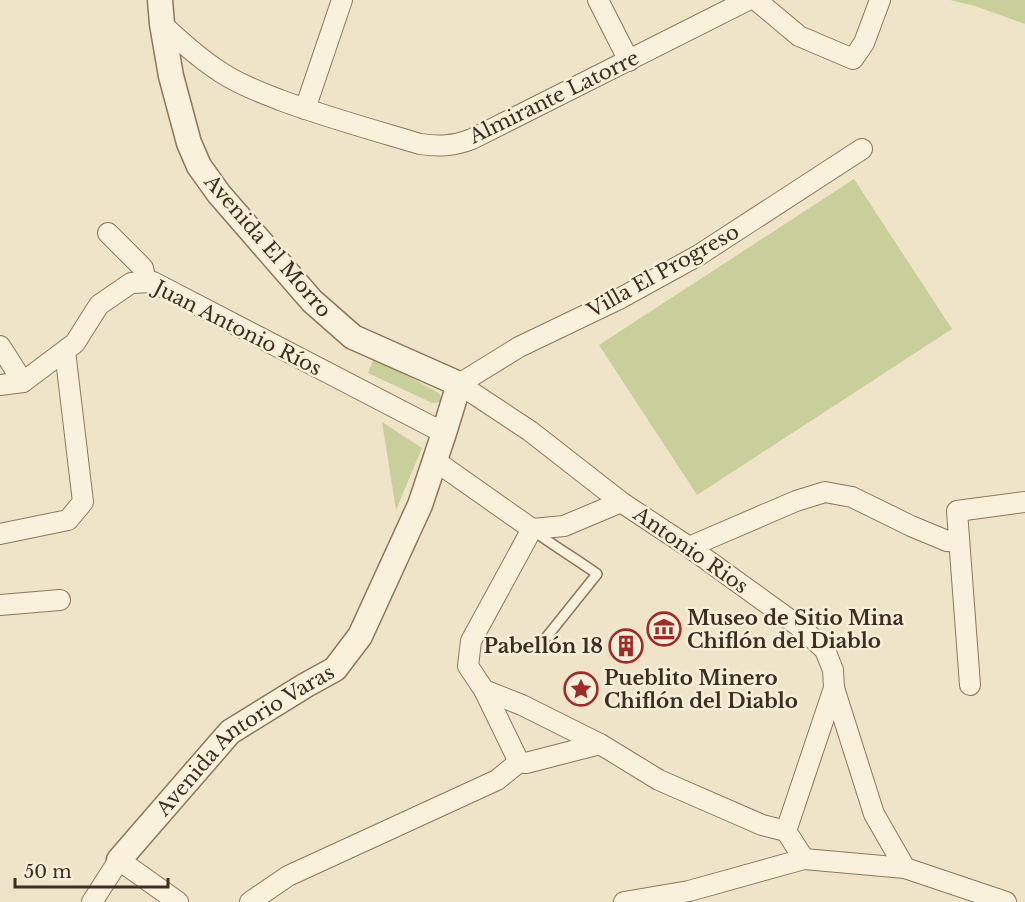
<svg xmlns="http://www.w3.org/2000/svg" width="1025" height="902" font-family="'Libre Baskerville',serif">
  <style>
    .green { fill: #c9cf9b }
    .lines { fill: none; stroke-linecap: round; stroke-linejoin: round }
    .service-casing { stroke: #8d765c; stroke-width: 12 }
    .minor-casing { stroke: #8d765c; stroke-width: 22 }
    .tertiary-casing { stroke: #8d765c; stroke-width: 27 }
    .service { stroke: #faf1dc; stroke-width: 9 }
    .minor { stroke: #faf1dc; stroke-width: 20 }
    .tertiary { stroke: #faf1dc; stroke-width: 24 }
    .labels { text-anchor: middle; stroke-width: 5; stroke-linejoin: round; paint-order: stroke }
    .street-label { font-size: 20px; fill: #3d2e20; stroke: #f7eed8 }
    .poi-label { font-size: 20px; font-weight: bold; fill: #3d2e20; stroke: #f7eed8; text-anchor: start }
  </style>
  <rect width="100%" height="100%" fill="#f0e4c8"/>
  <g class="green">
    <path d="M950 0H1025V24L975 6Z"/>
    <path d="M854 179 952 329 697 495 599 345Z"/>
    <path d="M374 358 439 393 441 398 440 402 432 403 368 373Z"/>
    <path d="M382 422 422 448 396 510Z"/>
  </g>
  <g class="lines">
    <defs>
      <path id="service" d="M534 531C554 546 576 559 597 574L541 644"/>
      <g id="minor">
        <path d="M598 0 629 61"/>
        <path d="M756 0 799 36 853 59 864 43 880 0"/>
        <path d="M162 24C181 42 200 59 222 73 240 85 260 92 280 100 326 117 373 130 420 144 439 147 454 146 472 139L748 0"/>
        <path d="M305 109 342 0"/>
        <path d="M108 233 143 268 146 282"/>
        <path d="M0 346 23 382"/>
        <path d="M0 385 23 382 75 343 99 305 131 283 153 282 444 433"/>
        <path d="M434 460 532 529 471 641 468 666 484 690 522 705 600 744 659 780 762 825 786 831 804 859"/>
        <path d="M532 529 564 526 621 502"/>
        <path d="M0 534 68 520 83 502 65 351"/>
        <path d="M689 547 796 501 825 492 852 497 911 526 947 541 959 542"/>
        <path d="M0 605 60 600"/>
        <path d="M970 685 957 511 1025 502"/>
        <path d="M834 688 874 814 905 868"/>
        <path d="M484 690 519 762"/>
        <path d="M786 831 834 688 833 670 825 650 804 630 689 547 621 502 530 431 459 384 519 347 619 299 699 255 862 149"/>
        <path d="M92 902 119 860 178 902"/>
        <path d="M250 902 288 876 497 780 519 762 526 763 600 744"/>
        <path d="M624 902 689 891 804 859 905 868 1006 902"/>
      </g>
      <g id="tertiary">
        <path id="s1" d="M119 860 230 732 306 685 335 669 360 636 420 505 444 433 459 384 353 337 312 301 219 194 199 166 189 143 171 76 162 24 160 0"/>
      </g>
    </defs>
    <use href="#service" class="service-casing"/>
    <use href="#minor" class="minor-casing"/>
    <use href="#tertiary" class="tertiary-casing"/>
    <use href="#service" class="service"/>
    <use href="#minor" class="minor"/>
    <use href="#tertiary" class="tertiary"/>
  </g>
  <defs>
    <symbol id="museum-ring" viewBox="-11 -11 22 22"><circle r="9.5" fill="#f7eed8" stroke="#9e2a2b" stroke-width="1.5"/><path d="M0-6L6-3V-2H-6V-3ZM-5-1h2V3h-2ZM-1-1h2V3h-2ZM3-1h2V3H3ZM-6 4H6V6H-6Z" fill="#9e2a2b"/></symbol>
    <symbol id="building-ring" viewBox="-11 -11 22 22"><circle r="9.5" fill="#f7eed8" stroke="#9e2a2b" stroke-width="1.5"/><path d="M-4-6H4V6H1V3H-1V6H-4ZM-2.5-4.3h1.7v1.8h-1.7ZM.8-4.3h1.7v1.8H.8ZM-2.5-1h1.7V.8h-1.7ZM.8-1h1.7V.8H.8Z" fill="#9e2a2b"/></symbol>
    <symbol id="sight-ring" viewBox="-11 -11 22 22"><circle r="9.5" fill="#f7eed8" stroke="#9e2a2b" stroke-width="1.5"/><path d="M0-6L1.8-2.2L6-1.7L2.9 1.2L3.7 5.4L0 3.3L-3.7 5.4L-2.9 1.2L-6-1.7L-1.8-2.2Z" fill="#9e2a2b"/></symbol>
  </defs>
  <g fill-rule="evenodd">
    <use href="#museum-ring" x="645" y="610" width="38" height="38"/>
    <use href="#building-ring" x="607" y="627" width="38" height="38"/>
    <use href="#sight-ring" x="562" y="670" width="38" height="38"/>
  </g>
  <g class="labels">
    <g class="street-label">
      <text transform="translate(554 97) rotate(-26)" y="7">Almirante Latorre</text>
      <text transform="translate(268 246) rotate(49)" y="7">Avenida El Morro</text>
      <text transform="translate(663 271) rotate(-29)" y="7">Villa El Progreso</text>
      <text transform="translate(238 328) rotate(27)" y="7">Juan Antonio Ríos</text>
      <text transform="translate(691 550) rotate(35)" y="7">Antonio Rios</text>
      <text dy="7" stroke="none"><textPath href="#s1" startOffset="176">Avenida Antorio Varas</textPath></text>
    </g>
    <g class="poi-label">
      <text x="687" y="625">Museo de Sitio Mina<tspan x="687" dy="23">Chiflón del Diablo</tspan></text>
      <text x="603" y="653" text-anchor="end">Pabellón 18</text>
      <text x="604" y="685">Pueblito Minero<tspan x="604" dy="23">Chiflón del Diablo</tspan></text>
    </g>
  </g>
  <path d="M15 878v9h153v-9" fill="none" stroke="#3d2e20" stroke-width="3"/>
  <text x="24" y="878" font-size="18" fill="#3d2e20" stroke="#f7eed8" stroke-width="4.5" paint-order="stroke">50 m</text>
</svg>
